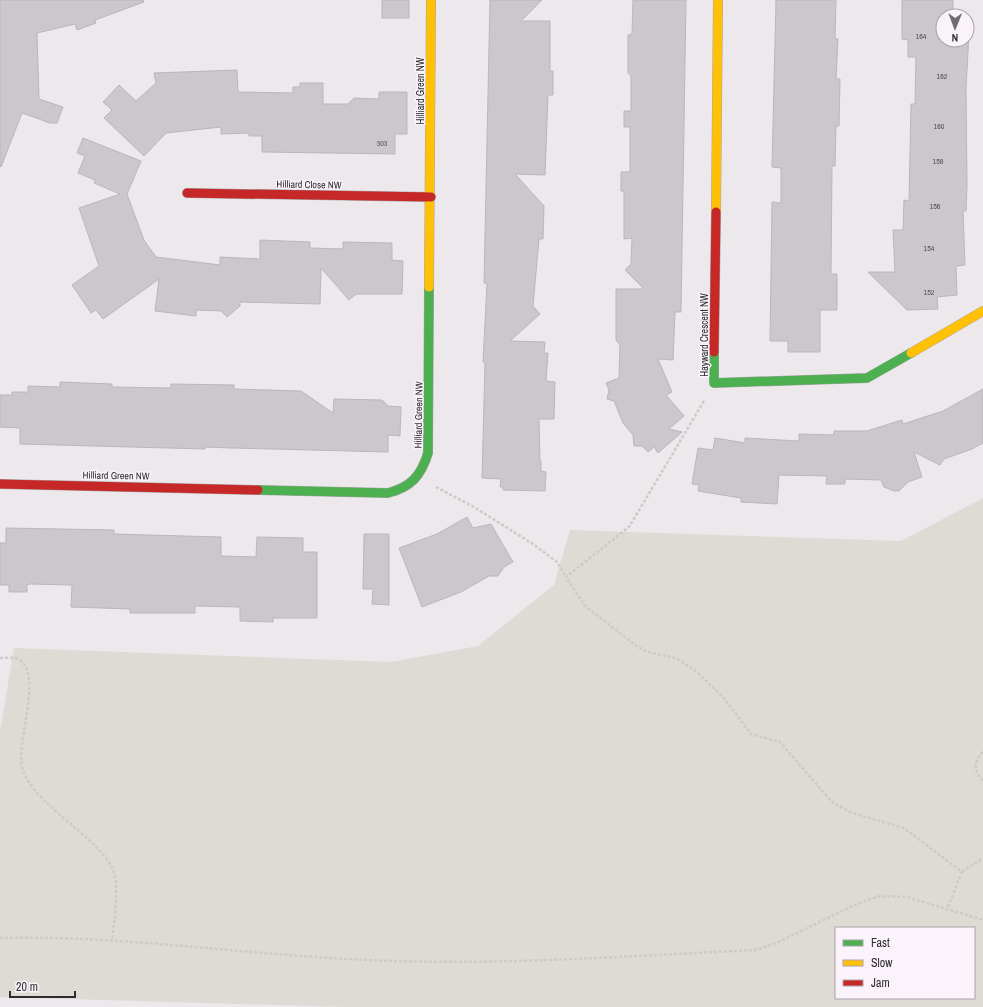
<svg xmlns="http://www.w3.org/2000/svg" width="983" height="1007" font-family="'Archivo Narrow',sans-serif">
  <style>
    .green { fill: #dddbd3; fill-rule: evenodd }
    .building { fill: #ccc6cd; stroke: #bab6ba }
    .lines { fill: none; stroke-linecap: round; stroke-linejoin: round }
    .fast-casing { stroke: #a7a4a7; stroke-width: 10 }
    .slow-casing { stroke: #a7a4a7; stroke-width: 10 }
    .jam-casing { stroke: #a7a4a7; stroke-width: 10 }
    .path { stroke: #cbcbcb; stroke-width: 2.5; stroke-dasharray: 3 2; stroke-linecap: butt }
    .fast { stroke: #4caf50; stroke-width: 9 }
    .slow { stroke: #ffc107; stroke-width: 9 }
    .jam { stroke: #c62828; stroke-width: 9 }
    .labels { text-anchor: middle; stroke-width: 3; stroke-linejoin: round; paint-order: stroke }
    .number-label { font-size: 8px; fill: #565256 }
    .street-label { font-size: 10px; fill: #2f2c2f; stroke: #fbf3fb }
  </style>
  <rect width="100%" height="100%" fill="#ece8ec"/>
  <path class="green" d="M983 498V1007H346L0 997V732L14 648 391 662 478 646 554 585 570 530 901 541ZM836 928H974V998H836Z"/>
  <g class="building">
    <path d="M0 0H143L144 2 95 20 96 23 77 30 75 24 37 33 39 99 63 107 57 123H50L22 113 1 167 0 166Z"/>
    <rect x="382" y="0" width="27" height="18"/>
    <path d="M490 0H542L521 21H550V71H553V95H548L545 175 515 174 544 206 543 239H539L533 306 540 314 510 341 545 342 544 353H548L546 381 555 382 554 419H539L540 461H541V471L546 472 545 491 503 490V487H500L501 479 482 478 485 362H483L487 283H484Z"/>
    <path d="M633 0H686L681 312H675L673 360 658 359 672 392 666 395 684 416 669 429 682 432 658 453 654 447 648 452 642 446H634L633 435 623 423 614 401 607 399 609 390 606 383 619 378 620 345 616 340V289H644L625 270 631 264 632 238 624 239V191H621V172H630V127H624V111H631V76L628 73V35L632 34Z"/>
    <path d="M776 0H836L835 39H838L836 79H840L839 126H836L835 166H832L831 274H837V310H820V352H788V341H770L772 202 781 203V168L772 167Z"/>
    <path d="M902 0H953V16H943V40H967V33H969L966 88 967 186 966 211H963L965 265 956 266 957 295 937 297 938 309 907 310 868 272H895L893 230H903L904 200 909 201 911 104H915L916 57H908V40L902 39Z"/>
    <path d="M237 70 238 92 293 93V87H300V83H323V104H348L354 98 379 99V92H407V134H395V154L262 152V136H249V133L221 134V127L166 133 144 156 104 118 112 110 103 102 119 85 136 101 156 83 154 73Z"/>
    <path d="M83 138 141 161 127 194 144 240 156 257 220 265V257L260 259V240L310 242V248L343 249V242L392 243V260L403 261 402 294H356L349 300 321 268 320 304 240 302V306L227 317 221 311 196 310V316L155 311 159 279 103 319 96 310 91 313 72 285 99 266 79 208 120 194 94 183 95 180 78 173 85 156 77 153Z"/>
    <path d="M60 382 112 384V387L171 388V384L234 385V389L301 391 333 413 334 399 382 400 388 406 401 407 400 436 388 435V452L232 448 205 447V449L20 444V428L0 427V395H12V392H28V386L60 387Z"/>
    <path d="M983 389V443L972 449 944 459 940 465 914 452 922 477 908 482 899 491H894L884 487 881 480 845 479V484H826L827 476 779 475 777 504 741 502V498L698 491 699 485 692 484 698 448 713 450 715 438 745 443V438L799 441V434L834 435V431H867L902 420 903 424 943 411Z"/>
    <path d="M467 517 473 528 491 524 513 562 504 567 498 576H489L461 592 422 607 399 548 437 534Z"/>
    <path d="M6 528 114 530V534L221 537V556L256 557 257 537 303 538V552H317V618H273V622L240 621V607L195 606V613H130V609L71 607 72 585 30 584 27 585V592H9V585H0V543H6Z"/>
    <path d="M364 534H389V605L372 604 373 589H363Z"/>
  </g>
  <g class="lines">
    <defs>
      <g id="fast">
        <path d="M714 352V383L867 378 911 353"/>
        <path d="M258 490 388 493C411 487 421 476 428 453L429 287"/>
      </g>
      <g id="slow">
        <path d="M716 212 718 0"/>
        <path d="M429 287 431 0"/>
        <path d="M911 353 983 311"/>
      </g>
      <g id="jam">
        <path d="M187 193 431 197"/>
        <path d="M714 352 716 212"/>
        <path d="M0 484 258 490"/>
      </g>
    </defs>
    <use href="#fast" class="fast-casing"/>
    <use href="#slow" class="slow-casing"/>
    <use href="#jam" class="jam-casing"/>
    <g class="path">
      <path d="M704 401 629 527 566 577 585 606 638 647 648 652 676 658 697 672 723 697 751 734 780 742 832 802 852 813 904 828 962 872 947 909"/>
      <path d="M436 487 474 507 533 544 557 562 566 577"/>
      <path d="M0 658C5 658 13 657 18 659 44 672 16 742 22 767 28 795 77 826 97 848 104 855 112 864 114 873 119 891 114 922 112 940"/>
      <path d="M983 752C974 760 973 772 983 780"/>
      <path d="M962 872 983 858"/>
      <path d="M0 938C123 935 245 955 368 960 497 966 626 956 755 950L774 944 859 903 880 896 907 897 983 920"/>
    </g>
    <use href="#fast" class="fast"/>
    <use href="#slow" class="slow"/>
    <use href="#jam" class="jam"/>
  </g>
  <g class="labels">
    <g class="number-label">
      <text x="921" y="39">164</text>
      <text x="942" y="79">162</text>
      <text x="939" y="129">160</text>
      <text x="382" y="146">303</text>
      <text x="938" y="164">158</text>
      <text x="935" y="209">156</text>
      <text x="929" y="251">154</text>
      <text x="929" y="295">152</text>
    </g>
    <g class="street-label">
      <text transform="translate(420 91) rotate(-90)" y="4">Hilliard Green NW</text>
      <text transform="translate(309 184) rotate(1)" y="4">Hilliard Close NW</text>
      <text transform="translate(704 335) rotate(-90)" y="4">Hayward Crescent NW</text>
      <text transform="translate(418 415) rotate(-89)" y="4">Hilliard Green NW</text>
      <text transform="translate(116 475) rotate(1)" y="4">Hilliard Green NW</text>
    </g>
  </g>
  <rect x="835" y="927" width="140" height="72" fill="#fbf3fb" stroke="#a9a3a9"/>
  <rect x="843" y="940" width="20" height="6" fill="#4caf50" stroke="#a9a3a9"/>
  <text x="871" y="947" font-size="12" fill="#2f2c2f">Fast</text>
  <rect x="843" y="960" width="20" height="6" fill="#ffc107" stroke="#a9a3a9"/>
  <text x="871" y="967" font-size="12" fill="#2f2c2f">Slow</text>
  <rect x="843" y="980" width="20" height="6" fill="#c62828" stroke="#a9a3a9"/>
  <text x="871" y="987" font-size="12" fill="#2f2c2f">Jam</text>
  <g transform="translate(955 28) rotate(181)"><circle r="19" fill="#fbf3fb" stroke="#a9a3a9"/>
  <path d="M0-3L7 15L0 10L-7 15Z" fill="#716e71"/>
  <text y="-6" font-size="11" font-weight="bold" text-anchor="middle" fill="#2f2c2f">N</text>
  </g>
  <path d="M10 991v6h65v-6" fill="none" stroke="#2f2c2f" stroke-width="2"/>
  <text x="16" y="991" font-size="12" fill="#2f2c2f" stroke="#fbf3fb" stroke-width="3" paint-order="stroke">20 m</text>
</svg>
